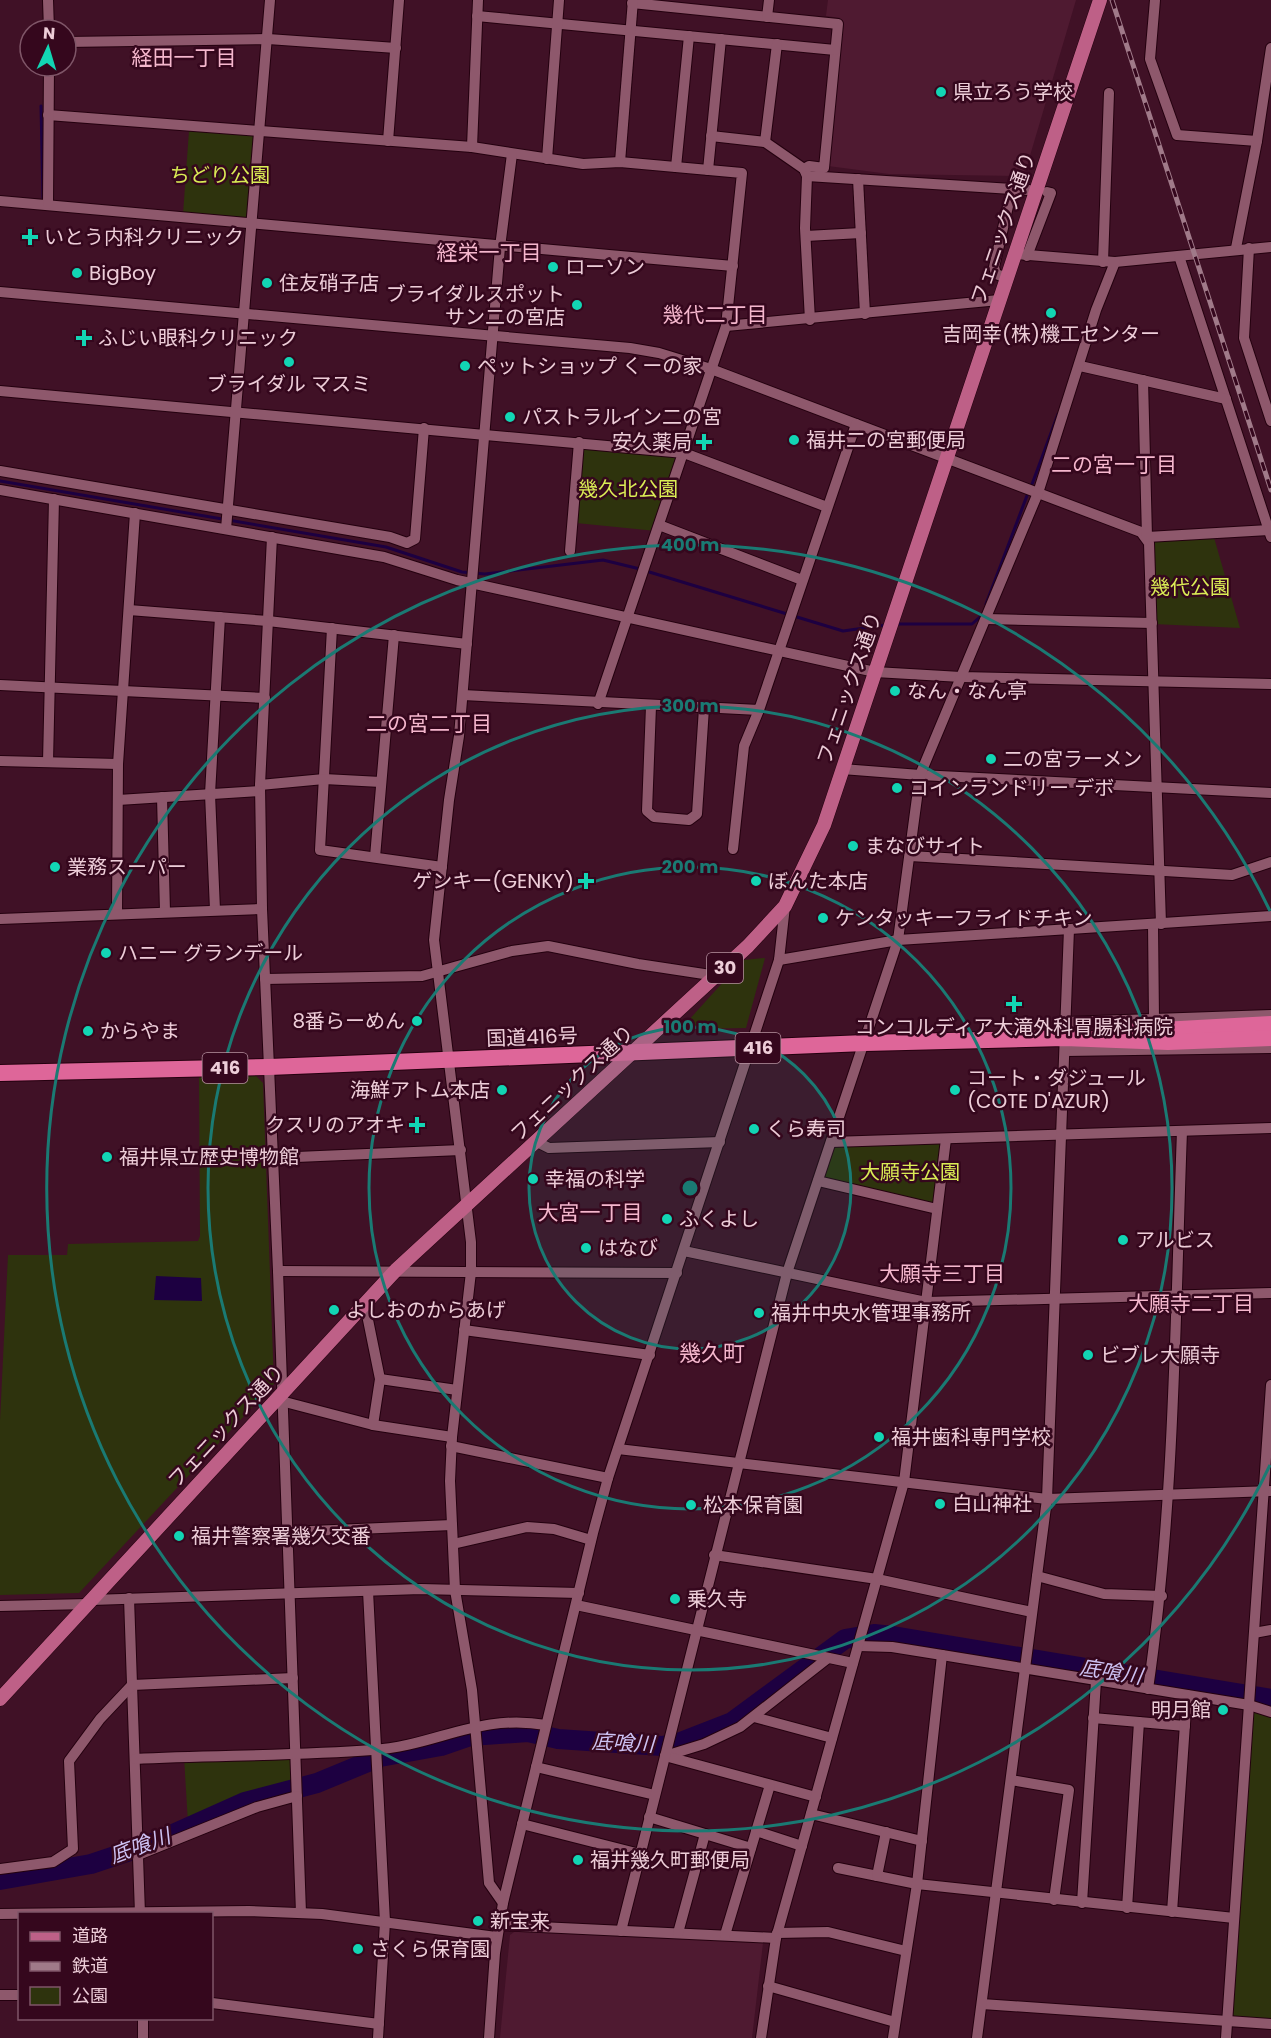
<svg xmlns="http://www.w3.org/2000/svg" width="1271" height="2038" font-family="Poppins,'Noto Sans JP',sans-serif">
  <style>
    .built { fill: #4f1a31 }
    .green { fill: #2e330d }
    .water { fill: #1d0041 }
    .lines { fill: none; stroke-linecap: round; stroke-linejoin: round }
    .stream { stroke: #1d0041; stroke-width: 3 }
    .river { stroke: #1d0041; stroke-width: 20 }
    .minor-casing { stroke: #24000f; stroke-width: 12 }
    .major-casing { stroke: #24000f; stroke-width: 15 }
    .highway-casing { stroke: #24000f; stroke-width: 18 }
    .minor { stroke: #8e586c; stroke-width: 10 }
    .major { stroke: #be6087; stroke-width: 14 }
    .highway { stroke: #de6699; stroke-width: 16 }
    .rail-casing { stroke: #a07a89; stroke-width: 5 }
    .rail { stroke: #35071d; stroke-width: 3; stroke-dasharray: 9; stroke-linecap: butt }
    .ring { fill: none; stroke: #1a7a73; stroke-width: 3 }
    .poi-dot { fill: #12d5b4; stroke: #35071d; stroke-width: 2 }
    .labels { text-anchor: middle; stroke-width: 5; stroke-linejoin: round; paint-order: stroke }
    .shield { fill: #35071d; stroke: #b692a0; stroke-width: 1.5 }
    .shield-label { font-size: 18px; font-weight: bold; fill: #edcdd8 }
    .poi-label { font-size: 20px; fill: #edcdd8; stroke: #35071d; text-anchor: start }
    .park-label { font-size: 20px; fill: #daec55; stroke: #35071d }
    .street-label { font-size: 20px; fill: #edcdd8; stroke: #35071d }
    .neighbourhood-label { font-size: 21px; fill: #f5b7cd; stroke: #35071d }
    .water-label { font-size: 21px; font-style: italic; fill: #ccc1f2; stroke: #35071d }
    .quarter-label { font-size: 22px; fill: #f5b7cd; stroke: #35071d }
    .centre { fill: #1a7a73; stroke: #35071d; stroke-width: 3 }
    .ring-label { font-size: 18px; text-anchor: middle; font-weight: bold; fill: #1a7a73; stroke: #35071d; stroke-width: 5; stroke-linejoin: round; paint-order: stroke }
  </style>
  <rect width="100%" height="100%" fill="#401126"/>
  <g class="built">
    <path d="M828 0H1076L1024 176 889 174 828 166 840 18 826 16Z"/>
    <path d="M517 1930 763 1943 752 2038H500L510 1935Z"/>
  </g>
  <g class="green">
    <path d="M189 131 258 136 250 219 183 214Z"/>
    <path d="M581 444 682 454 656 531 576 523Z"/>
    <path d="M1213 534 1240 628 1153 624 1151 539Z"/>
    <path d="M765 958 746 1028 690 1029 687 1022 743 960Z"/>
    <path d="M256 1076 263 1083 274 1384 79 1593 0 1595V1421L8 1255H67L68 1244 198 1241 200 1236 199 1077Z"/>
    <path d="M938 1142 943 1147 935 1207 821 1180 833 1144Z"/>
    <path d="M1249 1705 1271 1714V2024L1228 2022Z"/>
    <path d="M296 1753 297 1785 188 1823 184 1757Z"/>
  </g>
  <path class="water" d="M156 1276 201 1278 202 1301 154 1300Z"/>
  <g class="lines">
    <g class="stream">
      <path d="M41 106 43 198"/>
      <path d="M0 481 386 547 462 572 485 574 603 560 640 569"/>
      <path d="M1031 487 1058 414"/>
      <path d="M646 571 843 631 886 625"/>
      <path d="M986 604 1028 493"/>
      <path d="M895 624H972L981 616"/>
    </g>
    <path class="river" d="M0 1880 91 1864 151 1844 245 1802 317 1783 380 1757 441 1746 470 1736 528 1732 558 1739 662 1746 678 1743 732 1722 845 1639 874 1634 893 1636 1271 1699"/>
    <defs>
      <g id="minor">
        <path d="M48 0 49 30"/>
        <path d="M1155 0 1150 59 1177 135 1257 141"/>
        <path d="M632 3 838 24 824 168 809 166 804 169"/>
        <path d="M477 16 835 50"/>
        <path d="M767 17 769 0"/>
        <path d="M66 42 268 39 396 48"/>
        <path d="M48 115 472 147 583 164 620 162 742 173 726 326 598 704"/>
        <path d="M711 136 765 142 804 169 807 176 805 228 810 320"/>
        <path d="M388 141 399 0"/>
        <path d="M765 142 777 44"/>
        <path d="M472 147 478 0"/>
        <path d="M547 159 559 0"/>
        <path d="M620 162 633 0"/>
        <path d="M676 167 689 36"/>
        <path d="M708 170 721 39"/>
        <path d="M807 176 1012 189 994 267 996 274 1007 278"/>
        <path d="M858 179 865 314"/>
        <path d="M1012 189 1029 190"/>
        <path d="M0 201 733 266"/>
        <path d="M48 204 49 66"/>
        <path d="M806 236 861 233"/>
        <path d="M1236 248 1257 141 1271 48"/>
        <path d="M1249 248 1244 338 1271 421"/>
        <path d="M1015 254 1115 262 1271 247"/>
        <path d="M1027 256 1051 193 1047 192"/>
        <path d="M1179 256 1271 537"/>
        <path d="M1103 262 1109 93"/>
        <path d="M0 292 630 348 659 353 711 369 1141 532 1149 543 1161 924"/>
        <path d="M726 326 999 300"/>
        <path d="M1080 366 1226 399"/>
        <path d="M1143 380 1147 537 1269 530"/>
        <path d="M0 391 684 453 827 507"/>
        <path d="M0 471 390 537 407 543 415 539 424 428"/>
        <path d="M0 490 384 557 457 580 875 672 961 677 1271 684"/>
        <path d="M659 525 802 580"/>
        <path d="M226 529 270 0"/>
        <path d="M272 537 260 785 262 909 278 1271 301 1913"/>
        <path d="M570 551 579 442"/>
        <path d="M129 610 268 621 467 644"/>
        <path d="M986 619 1152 623"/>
        <path d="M332 628 320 850 442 867"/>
        <path d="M0 685 265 698"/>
        <path d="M463 695 759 710 856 424"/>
        <path d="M651 706 647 811 654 817 689 820 697 814 704 708"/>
        <path d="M0 761 118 764"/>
        <path d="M48 762 54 499"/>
        <path d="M842 769 920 775 1271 793"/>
        <path d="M260 785 324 779 381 782"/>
        <path d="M162 797 165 912"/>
        <path d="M118 800 260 791"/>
        <path d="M733 849 744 746 759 710"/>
        <path d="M910 856 1232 875 1271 862"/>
        <path d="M375 857 394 635"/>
        <path d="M215 910 210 794 220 617"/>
        <path d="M117 914 118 764 135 513"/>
        <path d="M0 919 262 909"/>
        <path d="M1153 924 1154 1019"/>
        <path d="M779 960 898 940 1271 916"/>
        <path d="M265 979 422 976 512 951 548 946 638 964 717 976"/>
        <path d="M1066 1022 1271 1015"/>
        <path d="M1065 1051 1271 1048"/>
        <path d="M537 1142 549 1148 720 1142"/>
        <path d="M831 1142 1271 1128"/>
        <path d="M273 1158 461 1150"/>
        <path d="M818 1181 937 1209"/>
        <path d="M684 1251 926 1302 1271 1293"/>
        <path d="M278 1271 677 1273"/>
        <path d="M365 1305 380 1379 373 1425"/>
        <path d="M464 1330 650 1355"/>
        <path d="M380 1379 457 1390"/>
        <path d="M281 1401 373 1425 452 1437"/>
        <path d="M451 1446 608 1478"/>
        <path d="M618 1449 1047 1499 1271 1491"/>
        <path d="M287 1532 452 1525"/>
        <path d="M453 1544 527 1527 554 1529 591 1540"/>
        <path d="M714 1555 877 1579 1032 1612"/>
        <path d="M1037 1576 1104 1594 1162 1596"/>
        <path d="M368 1591 385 1922 378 2038"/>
        <path d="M129 1598 140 1914"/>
        <path d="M92 1600 421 1589 579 1593"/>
        <path d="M576 1605 853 1663"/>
        <path d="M0 1606 88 1604"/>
        <path d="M1254 1633 1271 1630"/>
        <path d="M858 1646 892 1647 942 1655 1249 1705 1271 1712"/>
        <path d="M1148 1689C1175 1504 1175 1317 1182 1131"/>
        <path d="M754 1717 832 1738"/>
        <path d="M1093 1718 1185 1726"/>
        <path d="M665 1756 704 1744 740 1727 828 1658"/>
        <path d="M665 1756 816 1797"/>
        <path d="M135 1759C214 1755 293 1756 372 1750 436 1746 478 1713 546 1725"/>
        <path d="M536 1767 655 1795"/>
        <path d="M1011 1780 1069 1790 1054 1900"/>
        <path d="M811 1814 922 1841"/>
        <path d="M649 1817 751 1848"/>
        <path d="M522 1824 640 1854"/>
        <path d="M756 1831 802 1846"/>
        <path d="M138 1855 257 1807 297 1796"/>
        <path d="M838 1868 917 1884 1234 1918"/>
        <path d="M0 1869 53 1862 73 1849 69 1761 100 1719 132 1685 293 1678"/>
        <path d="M877 1876 886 1832"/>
        <path d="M503 1903 489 1883 472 1690 455 1590 450 1481 452 1437 471 1272V1242L434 940 449 800 459 736 500 247 512 154"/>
        <path d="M1082 1903 1096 1681"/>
        <path d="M1127 1908 1139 1722"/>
        <path d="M1172 1912 1187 1695"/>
        <path d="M0 1914 249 1911 322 1914 496 1937"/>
        <path d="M499 1925 776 1938"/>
        <path d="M621 1931 787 1273 898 940 920 775 1038 493 1096 310 1115 262"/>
        <path d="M678 1933 705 1834"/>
        <path d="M777 1933 828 1932 906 1951"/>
        <path d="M725 1935 770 1785"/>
        <path d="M768 1986 895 2022"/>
        <path d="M0 1995H20"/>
        <path d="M212 2003 379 2024"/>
        <path d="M982 2004 1271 2024"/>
        <path d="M143 2018V2038"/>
        <path d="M489 2038 495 1953 503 1903 593 1533 608 1478 779 960 785 906"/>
        <path d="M761 2038 776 1938 904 1482 946 1139"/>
        <path d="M893 2038 917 1884 942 1655"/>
        <path d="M977 2038 1047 1499 1069 929"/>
        <path d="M1226 2038 1271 1385"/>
      </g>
      <path id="major" d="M0 1699 396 1270 748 946 785 906 824 825 1100 0"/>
      <g id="highway">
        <path d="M1125 1032 1271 1024"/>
        <path d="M0 1073 269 1067 865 1043 1065 1038 1168 1042 1271 1038"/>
      </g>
    </defs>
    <use href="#minor" class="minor-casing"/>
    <use href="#major" class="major-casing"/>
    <use href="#highway" class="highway-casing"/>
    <use href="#minor" class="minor"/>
    <use href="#major" class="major"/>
    <use href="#highway" class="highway"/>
    <defs>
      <path id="rail" d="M1112 0 1271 490"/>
    </defs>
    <use href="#rail" class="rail-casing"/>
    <use href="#rail" class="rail"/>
  </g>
  <circle cx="690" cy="1188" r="161" fill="#1a7a73" fill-opacity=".12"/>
  <g class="ring">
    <circle cx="690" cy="1188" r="161"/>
    <circle cx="690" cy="1188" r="321"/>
    <circle cx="690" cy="1188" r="482"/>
    <path d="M1270 1465A643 643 0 1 1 1270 911"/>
  </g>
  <g class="poi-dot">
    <circle cx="941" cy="92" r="6"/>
    <path d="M27 228h6v6h6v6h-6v6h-6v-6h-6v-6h6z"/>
    <circle cx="553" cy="267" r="6"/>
    <circle cx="77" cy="273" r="6"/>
    <circle cx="267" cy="283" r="6"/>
    <circle cx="577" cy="305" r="6"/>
    <circle cx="1051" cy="313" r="6"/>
    <path d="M81 329h6v6h6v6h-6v6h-6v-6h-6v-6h6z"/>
    <circle cx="289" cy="362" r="6"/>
    <circle cx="465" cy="366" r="6"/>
    <circle cx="510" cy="417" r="6"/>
    <circle cx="794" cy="440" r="6"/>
    <path d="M701 433h6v6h6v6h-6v6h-6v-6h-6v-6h6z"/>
    <circle cx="895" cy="691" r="6"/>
    <circle cx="991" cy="759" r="6"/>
    <circle cx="897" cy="788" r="6"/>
    <circle cx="853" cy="846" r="6"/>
    <circle cx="55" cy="867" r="6"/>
    <path d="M583 872h6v6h6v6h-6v6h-6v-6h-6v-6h6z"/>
    <circle cx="756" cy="881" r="6"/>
    <circle cx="823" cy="918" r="6"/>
    <circle cx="106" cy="953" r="6"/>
    <path d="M1011 995h6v6h6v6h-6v6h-6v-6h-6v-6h6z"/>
    <circle cx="417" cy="1021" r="6"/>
    <circle cx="88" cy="1031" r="6"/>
    <circle cx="502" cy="1090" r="6"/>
    <circle cx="955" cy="1090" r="6"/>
    <path d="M414 1116h6v6h6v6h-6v6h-6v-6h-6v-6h6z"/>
    <circle cx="754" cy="1129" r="6"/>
    <circle cx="107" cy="1157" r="6"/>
    <circle cx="533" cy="1179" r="6"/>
    <circle cx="667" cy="1219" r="6"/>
    <circle cx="1123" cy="1240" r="6"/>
    <circle cx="586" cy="1248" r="6"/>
    <circle cx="334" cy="1310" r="6"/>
    <circle cx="759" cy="1313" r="6"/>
    <circle cx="1088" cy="1355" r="6"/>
    <circle cx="879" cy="1437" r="6"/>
    <circle cx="940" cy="1504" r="6"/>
    <circle cx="691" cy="1505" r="6"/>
    <circle cx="179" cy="1536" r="6"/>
    <circle cx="675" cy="1599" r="6"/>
    <circle cx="1223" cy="1710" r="6"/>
    <circle cx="578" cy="1860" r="6"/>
    <circle cx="478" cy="1921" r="6"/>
    <circle cx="358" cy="1949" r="6"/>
  </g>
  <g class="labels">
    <g class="shield">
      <rect x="707" y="953" width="36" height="30" rx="4.5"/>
      <rect x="735.5" y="1033" width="45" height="30" rx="4.5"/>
      <rect x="202.5" y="1053" width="45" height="30" rx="4.5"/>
    </g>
    <g class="shield-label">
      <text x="725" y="974">30</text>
      <text x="758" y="1054">416</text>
      <text x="225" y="1074">416</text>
    </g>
    <g class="poi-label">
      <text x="953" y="99">県立ろう学校</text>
      <text x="44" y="244">いとう内科クリニック</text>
      <text x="565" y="274">ローソン</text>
      <text x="89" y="280">BigBoy</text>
      <text x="279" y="290">住友硝子店</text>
      <text x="565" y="301" text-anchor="end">ブライダルスポット<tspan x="565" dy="23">サン二の宮店</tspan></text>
      <text x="1051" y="341" text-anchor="middle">吉岡幸(株)機工センター</text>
      <text x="98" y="345">ふじい眼科クリニック</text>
      <text x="477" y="373">ペットショップ くーの家</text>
      <text x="289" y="391" text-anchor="middle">ブライダル マスミ</text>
      <text x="522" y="424">パストラルイン二の宮</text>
      <text x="806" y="447">福井二の宮郵便局</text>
      <text x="692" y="449" text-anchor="end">安久薬局</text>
      <text x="907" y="698">なん・なん亭</text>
      <text x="1003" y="766">二の宮ラーメン</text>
      <text x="909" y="795">コインランドリー デボ</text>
      <text x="865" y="853">まなびサイト</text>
      <text x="67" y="874">業務スーパー</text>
      <text x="574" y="888" text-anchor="end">ゲンキー(GENKY)</text>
      <text x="768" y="888">ぼんた本店</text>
      <text x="835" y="925">ケンタッキーフライドチキン</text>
      <text x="118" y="960">ハニー グランデール</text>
      <text x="405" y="1028" text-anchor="end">8番らーめん</text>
      <text x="1014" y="1034" text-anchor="middle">コンコルディア大滝外科胃腸科病院</text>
      <text x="100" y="1038">からやま</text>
      <text x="967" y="1085">コート・ダジュール<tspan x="967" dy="23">(COTE D'AZUR)</tspan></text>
      <text x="490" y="1097" text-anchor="end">海鮮アトム本店</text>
      <text x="405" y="1132" text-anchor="end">クスリのアオキ</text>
      <text x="766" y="1136">くら寿司</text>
      <text x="119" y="1164">福井県立歴史博物館</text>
      <text x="545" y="1186">幸福の科学</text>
      <text x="679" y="1226">ふくよし</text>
      <text x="1135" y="1247">アルビス</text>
      <text x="598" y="1255">はなび</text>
      <text x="346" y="1317">よしおのからあげ</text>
      <text x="771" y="1320">福井中央水管理事務所</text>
      <text x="1100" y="1362">ビブレ大願寺</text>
      <text x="891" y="1444">福井歯科専門学校</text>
      <text x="952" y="1511">白山神社</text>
      <text x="703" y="1512">松本保育園</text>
      <text x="191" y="1543">福井警察署幾久交番</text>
      <text x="687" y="1606">乗久寺</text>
      <text x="1211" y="1717" text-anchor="end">明月館</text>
      <text x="590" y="1867">福井幾久町郵便局</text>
      <text x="490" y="1928">新宝来</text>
      <text x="370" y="1956">さくら保育園</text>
    </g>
    <g class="park-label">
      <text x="220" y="182">ちどり公園</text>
      <text x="628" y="496">幾久北公園</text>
      <text x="1190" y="594">幾代公園</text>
      <text x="910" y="1179">大願寺公園</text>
    </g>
    <g class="street-label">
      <text transform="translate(1003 228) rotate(-71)" y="7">フェニックス通り</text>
      <text transform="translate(849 688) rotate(-71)" y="7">フェニックス通り</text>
      <text transform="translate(532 1037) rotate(-2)" y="7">国道416号</text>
      <text transform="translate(572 1083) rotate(-43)" y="7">フェニックス通り</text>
      <text transform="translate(226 1426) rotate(-47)" y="7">フェニックス通り</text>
    </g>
    <g class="neighbourhood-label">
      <text x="184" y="65">経田一丁目</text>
      <text x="489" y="260">経栄一丁目</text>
      <text x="715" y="322">幾代二丁目</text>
      <text x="1114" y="472">二の宮一丁目</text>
      <text x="429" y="731">二の宮二丁目</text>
      <text x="590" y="1220">大宮一丁目</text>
      <text x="942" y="1281">大願寺三丁目</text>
      <text x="1191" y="1311">大願寺二丁目</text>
    </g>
    <g class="water-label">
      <text transform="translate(1111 1672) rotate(9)" y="7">底喰川</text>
      <text transform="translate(623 1743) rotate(3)" y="7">底喰川</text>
      <text transform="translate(140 1846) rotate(-20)" y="7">底喰川</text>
    </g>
    <g class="quarter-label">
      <text x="712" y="1361">幾久町</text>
    </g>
  </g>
  <circle cx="690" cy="1188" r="9" class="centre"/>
  <g class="ring-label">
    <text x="690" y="551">400 m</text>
    <text x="690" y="712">300 m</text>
    <text x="690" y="873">200 m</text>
    <text x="690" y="1033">100 m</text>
  </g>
  <rect x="18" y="1912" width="195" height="108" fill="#35071d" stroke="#7f5668" stroke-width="1.5"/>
  <rect x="30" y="1932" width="30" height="9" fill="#be6087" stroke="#7f5668" stroke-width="1.5"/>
  <text x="72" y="1942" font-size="18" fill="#edcdd8">道路</text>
  <rect x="30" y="1962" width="30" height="9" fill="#a07a89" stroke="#7f5668" stroke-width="1.5"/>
  <text x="72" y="1972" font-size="18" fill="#edcdd8">鉄道</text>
  <rect x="30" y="1987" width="30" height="18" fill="#2e330d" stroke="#7f5668" stroke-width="1.5"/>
  <text x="72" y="2002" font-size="18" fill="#edcdd8">公園</text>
  <g transform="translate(48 48) rotate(4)"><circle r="28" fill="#35071d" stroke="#7f5668" stroke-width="1.5"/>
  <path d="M0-4.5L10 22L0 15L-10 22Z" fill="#12d5b4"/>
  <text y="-9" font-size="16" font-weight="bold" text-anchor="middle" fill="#edcdd8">N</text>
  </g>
</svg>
